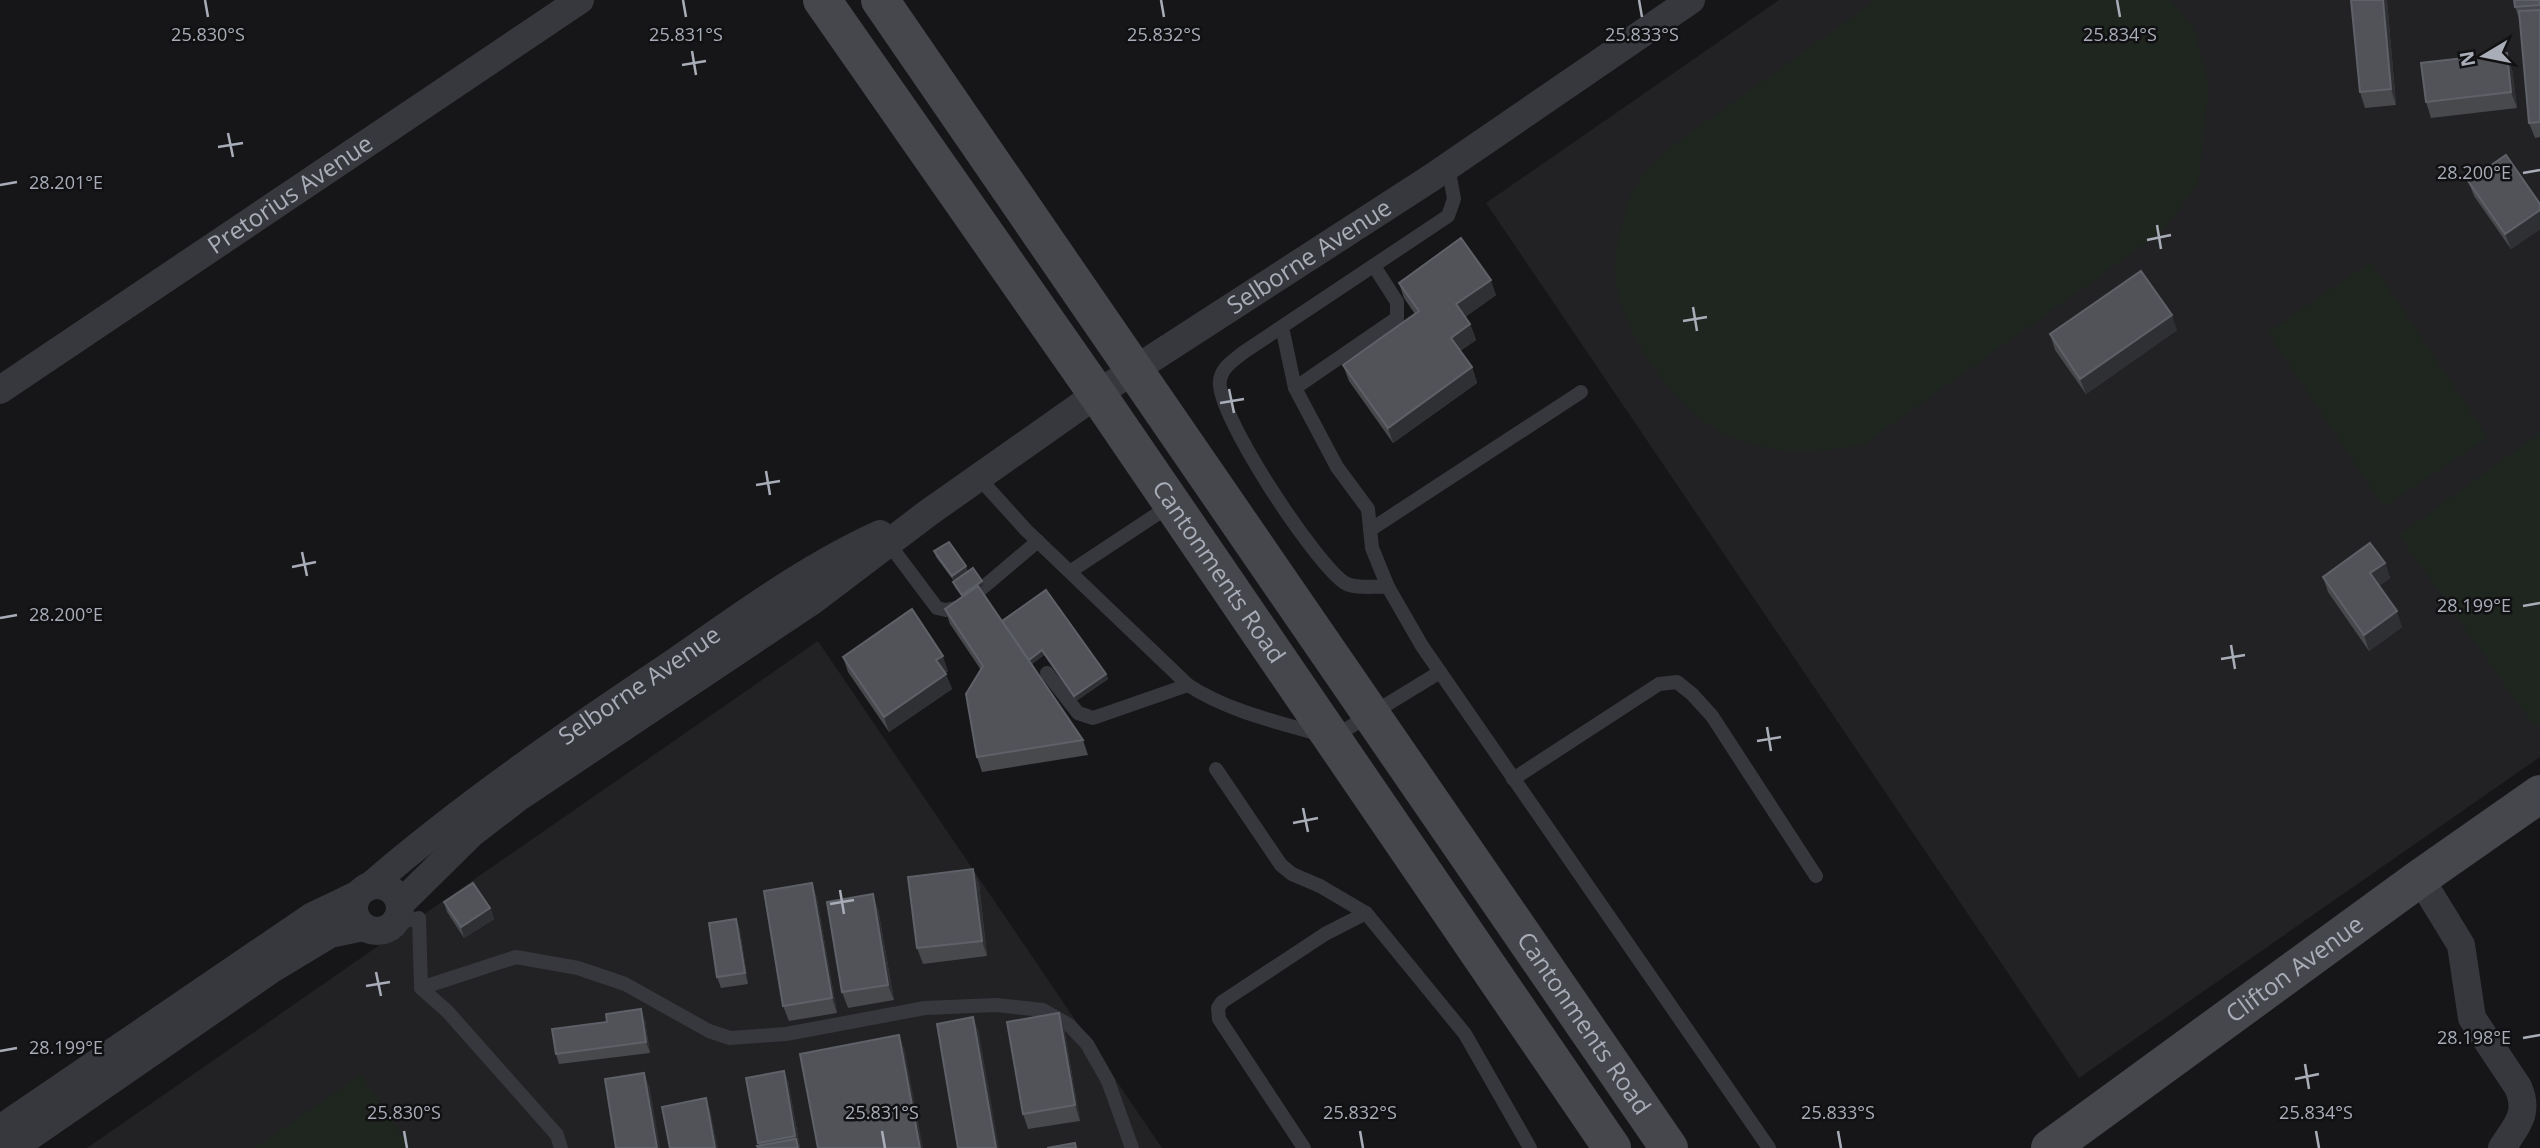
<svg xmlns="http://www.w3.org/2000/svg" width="2540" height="1148" font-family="'Open Sans',sans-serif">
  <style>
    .built { fill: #222225 }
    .green { fill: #1e261f }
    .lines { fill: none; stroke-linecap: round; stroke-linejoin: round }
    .lane { stroke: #37383d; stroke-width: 14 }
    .street { stroke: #37383d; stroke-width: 28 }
    .secondary { stroke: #45474d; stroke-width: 38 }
    .wall { fill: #47494d }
    .shaded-wall { fill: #2f3033 }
    .building { fill: #525359; stroke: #5f6168; stroke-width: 2 }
    .ticks { fill: none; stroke: #a8adb8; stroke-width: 2.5 }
    .labels { text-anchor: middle; stroke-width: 5; stroke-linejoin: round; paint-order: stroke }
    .street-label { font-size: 24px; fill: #a8adb8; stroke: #111113 }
    .ticks-label { font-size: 18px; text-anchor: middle; fill: #a8adb8; stroke: #111113; stroke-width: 5; stroke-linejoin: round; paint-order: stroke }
  </style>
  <rect width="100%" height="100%" fill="#161618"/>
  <g class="built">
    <path d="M1779 0H2540V757L2079 1078 1486 203Z"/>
    <path d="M818 641 1162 1148H87Z"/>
  </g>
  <g class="green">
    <path d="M1876 0H2171L2194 29 2209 85 2198 184 2163 231 1863 445C1813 453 1781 456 1732 437 1677 416 1613 324 1615 265 1615 250 1620 233 1624 218 1626 210 1628 200 1632 193 1655 151 1701 126 1738 99 1784 66 1830 33 1876 0Z"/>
    <path d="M2371 262 2488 438 2384 507 2268 332Z"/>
    <path d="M2540 433V723L2535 727 2399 535Z"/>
    <path d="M361 1075 410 1148H254Z"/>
  </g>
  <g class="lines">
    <g class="lane">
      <path d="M1282 327 1295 388 1337 467 1368 509 1372 548 1388 587 1422 646 1769 1148"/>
      <path d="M1295 388 1397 318V302L1374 266"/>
      <path d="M979 478 1026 530 1188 685C1231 713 1283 723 1332 738L1440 672"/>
      <path d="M1370 530 1581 392"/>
      <path d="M889 544 937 608 946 610 960 607 1038 541"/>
      <path d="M1071 571 1171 505"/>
      <path d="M1388 587C1376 586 1355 589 1345 583 1316 565 1214 411 1220 380 1222 367 1234 360 1244 352L1448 216 1454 199 1448 166"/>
      <path d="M1047 673 1078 713 1093 718 1188 685"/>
      <path d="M1216 769 1281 865 1292 874 1320 886 1366 913 1465 1034 1530 1148"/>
      <path d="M1513 779 1659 684 1677 682 1692 694 1712 716 1816 876"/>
      <path d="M395 923 419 918 421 988 447 1011 557 1135 561 1148"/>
      <path d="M421 988 516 957 578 968 625 984 709 1031 730 1038 786 1034 925 1008 996 1005 1043 1010 1069 1025 1087 1044 1108 1081 1132 1148"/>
      <path d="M1304 1148 1219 1019 1218 1008 1222 1002 1325 934 1366 913"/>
    </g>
    <g class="street">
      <path id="s1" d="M0 390 580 0"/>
      <path d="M2420 878 2461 945 2472 1018 2518 1087C2530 1114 2516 1126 2502 1148"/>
      <circle cx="377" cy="908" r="23"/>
      <path id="s2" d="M370 886C464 805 566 735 669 666 737 619 805 568 880 534"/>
      <path id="s3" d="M400 904 471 834 519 797 812 601 928 513 1097 394 1431 178 1691 0"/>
      <path d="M0 1129 311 917 357 895"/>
      <path d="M13 1148 272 969 330 934 363 927"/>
    </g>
    <g class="secondary">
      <path id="s4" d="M822 0 1097 394 1612 1148"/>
      <path id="s5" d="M880 0 1669 1148"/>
      <path id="s6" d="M2050 1148 2420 878 2540 794"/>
    </g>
  </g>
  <g class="wall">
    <path d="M2351 0H2387L2396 105 2365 108 2360 92Z"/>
    <path d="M2540 0V137L2535 138 2529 123 2520 21 2515 7Z"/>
    <path d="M2512 69 2517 108 2431 118 2426 102Z"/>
    <path d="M2468 181 2540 204V229L2511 249 2474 196Z"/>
    <path d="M1399 283 1496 295 1465 317 1470 324 1476 340 1460 351 1472 367 1477 383 1393 443 1349 381 1343 365 1415 314 1404 298Z"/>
    <path d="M2177 330 2086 394 2055 350 2050 334Z"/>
    <path d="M934 551 966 566 968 572 982 581 984 586 980 589 1002 621 1106 674 1108 679 1076 701 1044 655 1032 664 1083 740 1088 755 982 772 977 757 981 670 950 624 945 609 962 597 955 587 953 582 954 581 936 557Z"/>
    <path d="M2385 563 2390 578 2379 586 2402 627 2369 651 2328 592 2323 577Z"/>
    <path d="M843 657 948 671 945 673 952 689 889 732 848 672Z"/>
    <path d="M973 869 979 884 987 956 923 964 917 948Z"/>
    <path d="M812 883 817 899 837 1013 789 1021 783 1006Z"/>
    <path d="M444 902 490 908 494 919 464 938 447 912Z"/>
    <path d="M878 909 894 1000 848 1008 842 992Z"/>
    <path d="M736 919 740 930 748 984 721 988 717 977Z"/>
    <path d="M1059 1013 1064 1028 1080 1121 1028 1129 1023 1114Z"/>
    <path d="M645 1020 650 1053 559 1064 556 1054Z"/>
    <path d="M788 1081 800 1148 759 1146 758 1143Z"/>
  </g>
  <g class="shaded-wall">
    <path d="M2383 0H2387L2396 105 2391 89Z"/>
    <path d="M2507 53 2512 69 2517 108 2511 92Z"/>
    <path d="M2540 210V229L2511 249 2505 234Z"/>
    <path d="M1491 280 1496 295 1461 320 1456 304Z"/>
    <path d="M2172 315 2177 330 2086 394 2080 379Z"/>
    <path d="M1470 324 1476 340 1457 353 1451 338Z"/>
    <path d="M1472 367 1477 383 1393 443 1388 428Z"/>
    <path d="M2385 563 2390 578 2375 589 2370 573Z"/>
    <path d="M966 566 968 572 954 581 952 576Z"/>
    <path d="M982 581 984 586 964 600 962 595Z"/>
    <path d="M2397 611 2402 627 2369 651 2364 635Z"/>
    <path d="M1042 650 1044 655 1028 667 1026 662Z"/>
    <path d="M943 656 948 671 942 675 936 660Z"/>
    <path d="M946 674 952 689 889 732 884 717Z"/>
    <path d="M1106 674 1108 679 1076 701 1074 696Z"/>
    <path d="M973 869 979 884 987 956 982 941Z"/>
    <path d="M812 883 817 899 837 1013 832 998Z"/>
    <path d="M873 894 878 909 894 1000 888 985Z"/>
    <path d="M490 908 494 919 464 938 461 927Z"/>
    <path d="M736 919 740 930 748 984 745 973Z"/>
    <path d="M641 1009 645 1020 650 1053 646 1042Z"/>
    <path d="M1059 1013 1064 1028 1080 1121 1075 1105Z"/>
    <path d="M973 1017 979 1032 999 1148H996Z"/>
    <path d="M899 1035 905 1051 923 1148H920Z"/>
    <path d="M784 1071 788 1081 800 1148H798L795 1136Z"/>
    <path d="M644 1073 650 1088 660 1148H657Z"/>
    <path d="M706 1098 711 1113 718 1148H715Z"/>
  </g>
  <g class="building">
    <path d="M2351 0H2383L2391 89 2360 92Z"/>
    <path d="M2514 0H2540V5L2515 7Z"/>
    <path d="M2540 10V122L2529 123 2519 11Z"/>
    <path d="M2507 53 2511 92 2426 102 2421 63Z"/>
    <path d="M2506 155 2540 204V210L2505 234 2468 181Z"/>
    <path d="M1461 238 1491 280 1456 304 1470 324 1451 338 1472 367 1388 428 1343 365 1419 311 1399 283Z"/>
    <path d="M2141 271 2172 315 2080 379 2050 334Z"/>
    <path d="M949 542 966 566 952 576 934 551Z"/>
    <path d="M2370 543 2385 563 2370 573 2397 611 2364 635 2323 577Z"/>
    <path d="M973 568 982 581 962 595 953 582Z"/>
    <path d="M978 586 1083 740 977 757 966 694 983 666 945 609Z"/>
    <path d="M1046 590 1106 674 1074 696 1042 650 1029 660 1002 621Z"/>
    <path d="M912 609 943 656 936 660 946 674 884 717 843 657Z"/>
    <path d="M973 869 982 941 917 948 908 877Z"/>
    <path d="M473 883 490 908 461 927 444 902Z"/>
    <path d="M812 883 832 998 783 1006 764 891Z"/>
    <path d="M873 894 888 985 842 992 827 902Z"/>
    <path d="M736 919 745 973 717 977 709 923Z"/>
    <path d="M641 1009 646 1042 556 1054 552 1029 607 1022 606 1014Z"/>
    <path d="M1059 1013 1075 1105 1023 1114 1007 1022Z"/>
    <path d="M973 1017 996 1148H958L937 1024Z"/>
    <path d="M899 1035 920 1148H818L800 1054Z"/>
    <path d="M784 1071 795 1136 758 1143 746 1078Z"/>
    <path d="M644 1073 657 1148H616L605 1079Z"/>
    <path d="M706 1098 715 1148H670L662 1107Z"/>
    <path d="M796 1139 798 1148H758L757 1146Z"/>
    <path d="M1075 1143 1076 1148H1047Z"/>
  </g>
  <path class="ticks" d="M205 0 208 17M683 0 686 17M1161 0 1164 17M1639 0 1642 17M2117 0 2120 17M692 51 696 75M682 65 706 61M228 133 233 157M218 147 243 143M2523 173 2540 170M0 185 17 182M2157 225 2161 249M2147 240 2171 235M1693 307 1697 331M1683 321 1707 317M1229 389 1234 413M1220 403 1244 399M766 471 770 495M756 485 780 481M302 552 307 576M292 567 316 562M2523 606 2540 603M0 618 17 615M2231 645 2235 669M2221 659 2245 655M1767 727 1771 751M1757 741 1781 737M1303 808 1308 832M1293 823 1318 818M840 890 844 914M830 904 854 900M376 972 381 996M366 986 390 982M2523 1038 2540 1035M0 1051 17 1048M2305 1064 2309 1089M2295 1079 2319 1074M404 1131 407 1148M882 1131 885 1148M1360 1131 1363 1148M1838 1131 1841 1148M2316 1131 2319 1148"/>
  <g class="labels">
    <g class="street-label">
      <text dy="8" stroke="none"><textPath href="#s1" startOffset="350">Pretorius Avenue</textPath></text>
      <text dy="8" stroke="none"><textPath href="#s3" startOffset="1118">Selborne Avenue</textPath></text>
      <text dy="8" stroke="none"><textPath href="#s4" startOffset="696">Cantonments Road</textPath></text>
      <text dy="8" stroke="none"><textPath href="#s2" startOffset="336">Selborne Avenue</textPath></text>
      <text dy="8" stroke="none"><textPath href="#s6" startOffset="303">Clifton Avenue</textPath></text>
      <text dy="8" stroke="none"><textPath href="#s5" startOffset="1242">Cantonments Road</textPath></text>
    </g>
  </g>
  <g class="ticks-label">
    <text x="208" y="41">25.830°S</text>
    <text x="686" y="41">25.831°S</text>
    <text x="1164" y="41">25.832°S</text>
    <text x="1642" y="41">25.833°S</text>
    <text x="2120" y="41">25.834°S</text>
    <text x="2474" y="179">28.200°E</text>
    <text x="66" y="189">28.201°E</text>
    <text x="2474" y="612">28.199°E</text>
    <text x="66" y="621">28.200°E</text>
    <text x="2474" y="1044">28.198°E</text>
    <text x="66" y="1054">28.199°E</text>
    <text x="404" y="1119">25.830°S</text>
    <text x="882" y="1119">25.831°S</text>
    <text x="1360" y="1119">25.832°S</text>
    <text x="1838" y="1119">25.833°S</text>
    <text x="2316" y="1119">25.834°S</text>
  </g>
  <g transform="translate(2484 56) rotate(260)" stroke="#111113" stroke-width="5" paint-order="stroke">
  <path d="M0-5L12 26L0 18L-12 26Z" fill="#a8adb8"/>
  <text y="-10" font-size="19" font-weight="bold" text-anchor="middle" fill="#a8adb8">N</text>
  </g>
</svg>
